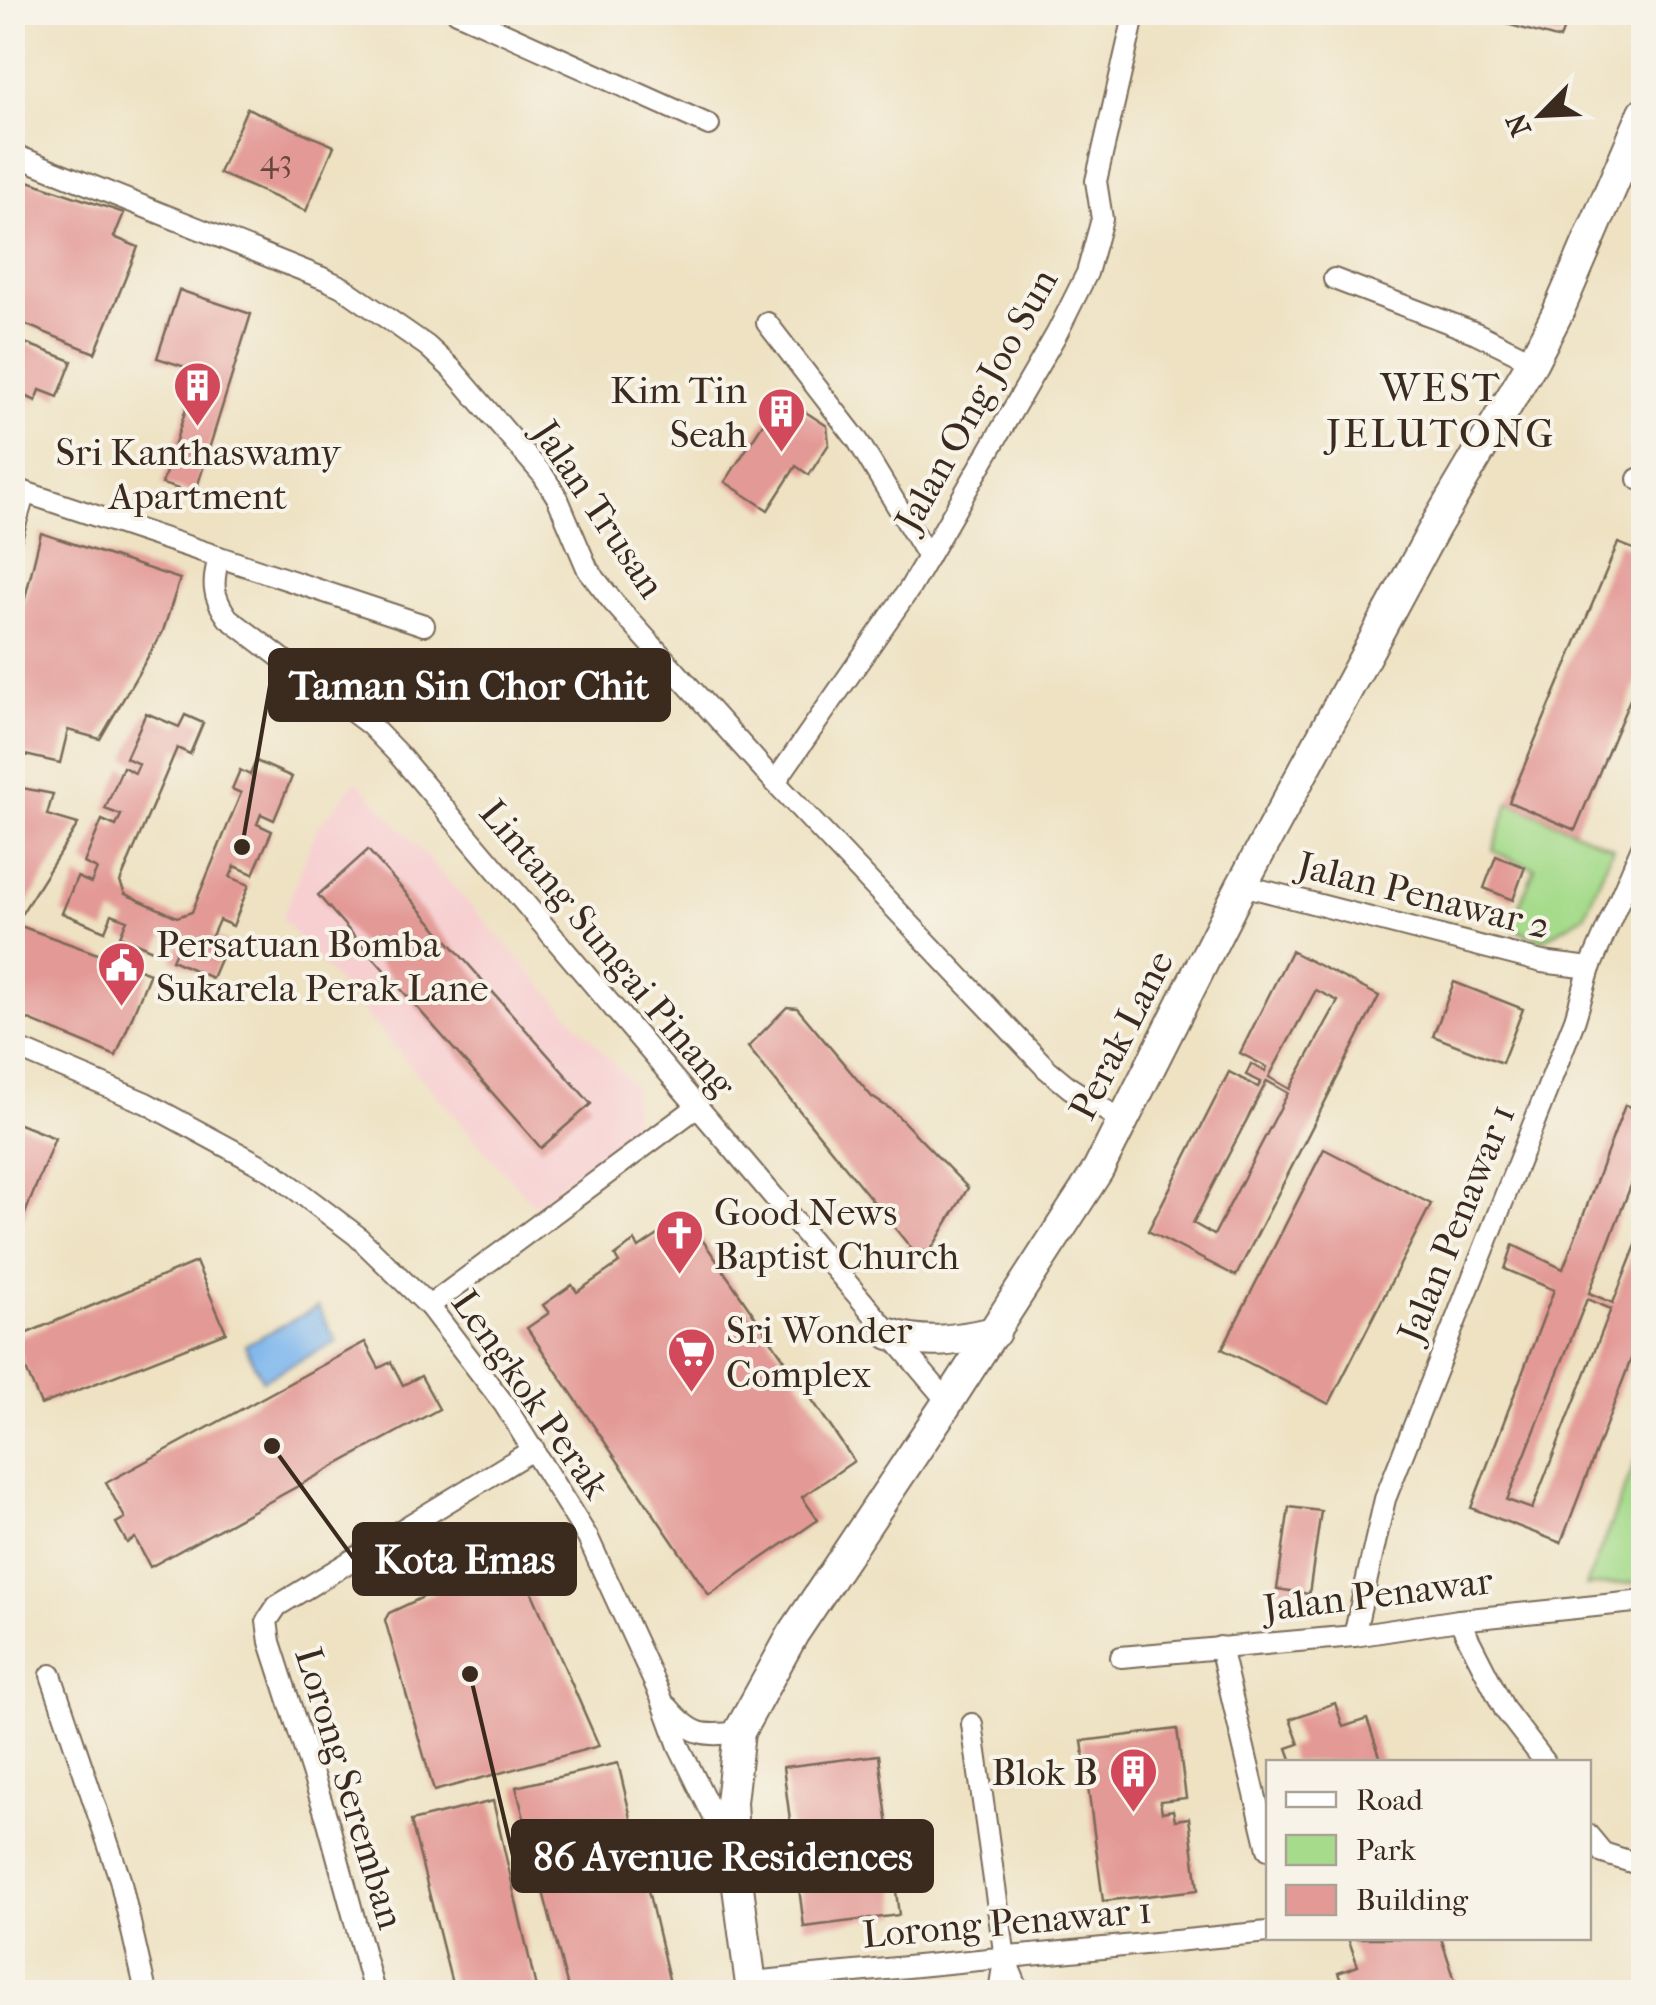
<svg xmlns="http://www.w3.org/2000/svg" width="1656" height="2005" font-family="'IM FELL French Canon',serif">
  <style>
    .built { fill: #f7cfd1 }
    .green { fill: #a5db8b; stroke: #708254; stroke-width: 2.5 }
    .water { fill: #7db6ed; stroke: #5c7086; stroke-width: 2.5 }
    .building { fill: #e39995; fill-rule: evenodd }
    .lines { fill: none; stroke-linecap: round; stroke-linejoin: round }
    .street-casing { stroke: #7a6a58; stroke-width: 24 }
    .secondary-casing { stroke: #7a6a58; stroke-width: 34 }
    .street { stroke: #fff; stroke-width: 20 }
    .secondary { stroke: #fff; stroke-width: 30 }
    .labels { text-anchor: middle; stroke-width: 8; stroke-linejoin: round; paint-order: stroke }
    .number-label { font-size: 32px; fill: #65463c }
    .poi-label { font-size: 38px; fill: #3b2a1e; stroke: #f7f3e8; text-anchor: start }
    .street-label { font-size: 38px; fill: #3b2a1e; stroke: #f7f3e8 }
    .neighbourhood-label { font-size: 40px; letter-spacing: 2.5px; fill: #3b2a1e; stroke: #f7f3e8 }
    .leader { fill: none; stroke: #3b2a1e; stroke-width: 4 }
    .callout-dot { fill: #3b2a1e; stroke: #f7f3e8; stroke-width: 4 }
    .callout { fill: #3b2a1e; stroke: #3b2a1e; stroke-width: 4 }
    .callout-label { font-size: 40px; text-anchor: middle; font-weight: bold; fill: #fff }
  </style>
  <rect width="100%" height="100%" fill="#f7f3e8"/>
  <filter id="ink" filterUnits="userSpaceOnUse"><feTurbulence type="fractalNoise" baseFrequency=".01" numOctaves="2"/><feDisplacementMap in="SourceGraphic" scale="20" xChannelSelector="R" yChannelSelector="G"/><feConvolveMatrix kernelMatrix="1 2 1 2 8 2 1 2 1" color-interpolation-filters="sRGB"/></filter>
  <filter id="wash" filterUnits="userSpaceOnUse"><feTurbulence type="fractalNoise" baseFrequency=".0048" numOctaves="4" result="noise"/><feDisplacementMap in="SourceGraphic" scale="40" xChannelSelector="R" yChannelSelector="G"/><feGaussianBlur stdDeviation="2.25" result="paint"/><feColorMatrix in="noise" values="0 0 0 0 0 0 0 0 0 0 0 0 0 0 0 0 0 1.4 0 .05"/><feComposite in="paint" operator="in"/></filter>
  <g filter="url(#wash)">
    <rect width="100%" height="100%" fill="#eee2c3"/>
    <path class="built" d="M357 780 634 1086 633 1127 534 1206 282 919 316 830Z"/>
    <g class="green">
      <path d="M1509 802 1613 848 1584 916 1543 940 1510 927 1535 868 1493 851Z"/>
      <path d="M1643 1443V1582L1586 1586Z"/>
    </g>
    <path class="water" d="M318 1307 336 1342 262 1380 245 1345Z"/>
    <g id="blocks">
      <g class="building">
        <path d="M1464 12H1569L1560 39Z"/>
        <path d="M247 108 334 146 306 211 219 173Z"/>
        <path d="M16 177 124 213 114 237 138 247 95 353 12 319V186Z"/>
        <path d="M179 290 251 314 195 494 162 484 198 371 157 358Z"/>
        <path d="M12 338 72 361 58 397 40 390 36 401 19 393 22 384 12 380Z"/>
        <path d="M781 396 827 426 829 444 809 475 796 466 768 510 725 482Z"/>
        <path d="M41 533 180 579 163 631 100 739 68 730 60 763 12 752V651Z"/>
        <path d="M1618 543 1644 553V666L1575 830 1509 802Z"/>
        <path d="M146 713 179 727 185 715 203 723 190 754 177 748 120 882 125 894 177 917 192 912 241 793 232 789 240 770 250 775 256 761 292 777 274 820 261 814 257 824 272 831 253 874 235 866 230 877 249 885 233 926 219 920 212 936 227 943 212 978 172 960 180 942 164 935 157 952 120 936 127 920 112 914 105 931 62 913 77 877 91 883 97 869 84 863 102 820 116 826 121 815 105 809 123 767 135 773 139 764 126 758Z"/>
        <path d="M12 786 53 794 47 815 78 824 15 924 150 973 116 1056 12 1013Z"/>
        <path d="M368 850 591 1104 541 1148 318 895Z"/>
        <path d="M1496 856 1525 867 1513 900 1484 888Z"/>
        <path d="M1291 951 1379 996 1236 1276 1148 1231 1229 1072 1258 1087 1261 1082 1246 1075 1251 1064 1265 1071 1267 1067 1240 1053ZM1316 990 1338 1001 1290 1089 1269 1077ZM1267 1081 1288 1093 1214 1235 1193 1223Z"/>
        <path d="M1454 982 1523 1009 1502 1063 1433 1036Z"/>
        <path d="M787 1007 797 1008 872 1097 892 1110 968 1188 931 1250 915 1253 748 1047Z"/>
        <path d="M1625 1105 1644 1112V1152L1589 1293 1613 1303 1644 1225V1325L1561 1543 1471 1508 1554 1290 1505 1269 1513 1245 1563 1269ZM1587 1299 1611 1309 1532 1509 1507 1500Z"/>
        <path d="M12 1121 55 1138 13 1244H12Z"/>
        <path d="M1324 1149 1431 1204 1329 1404 1222 1349Z"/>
        <path d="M686 1216 854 1461 802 1497 818 1520 709 1595 527 1328 549 1313 543 1305 572 1285 577 1292 619 1263 615 1256 635 1241 639 1248Z"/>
        <path d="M196 1262 226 1332 41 1405 13 1339Z"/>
        <path d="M365 1342 379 1368 391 1362 403 1385 421 1376 439 1409 150 1567 135 1538 127 1543 116 1523 125 1518 106 1483Z"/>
        <path d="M1289 1507 1321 1511 1309 1594 1277 1589Z"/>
        <path d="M515 1554 599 1746 434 1791 385 1620 389 1613Z"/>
        <path d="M1335 1703 1343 1727 1367 1719 1382 1762H1292L1287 1748 1299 1744 1290 1719Z"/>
        <path d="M1177 1729 1186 1798 1160 1801 1162 1812 1173 1810 1175 1820 1189 1818 1198 1890 1103 1901 1082 1741Z"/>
        <path d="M879 1755 899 1915 804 1927 795 1856 809 1854 808 1844 819 1843 818 1832 792 1835 783 1767Z"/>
        <path d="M618 1763 672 1992H569L516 1787Z"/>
        <path d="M493 1801 537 1992H454L411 1821Z"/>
        <path d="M1348 1938H1441L1459 1992H1345L1338 1973 1358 1966Z"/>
      </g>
    </g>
  </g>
  <g filter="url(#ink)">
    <use href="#blocks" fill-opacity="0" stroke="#7a6a58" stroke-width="2.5"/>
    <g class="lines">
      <defs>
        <g id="street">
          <path d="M457 12 709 125"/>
          <path d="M12 154 325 279 342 287 427 346 452 369 543 475 557 497 588 570 613 602 775 782 1047 1069 1070 1088 1121 1120"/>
          <path d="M1334 279 1476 333 1533 361"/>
          <path d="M767 323 858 441 928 557"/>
          <path d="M1638 479 1644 477"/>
          <path d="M12 488 424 625"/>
          <path d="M12 535 25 492"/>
          <path d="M219 557C212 583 212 596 228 618L370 725 399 755 948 1402"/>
          <path d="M775 782 910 588 1057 333 1087 273 1102 219 1096 181 1135 12"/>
          <path d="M1242 885 1542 962 1590 968"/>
          <path d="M12 1046 146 1103 273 1172 356 1235 429 1306 504 1404 588 1538 661 1697 679 1746 728 1846"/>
          <path d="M429 1306 697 1107"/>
          <path d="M1459 1620 1505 1710 1545 1762"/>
          <path d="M1354 1636 1385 1499 1575 1019 1590 968 1644 842"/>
          <path d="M1220 1647 1268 1849"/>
          <path d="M1121 1657 1354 1636 1459 1620 1644 1601"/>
          <path d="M51 1675 120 1879 146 1992"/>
          <path d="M668 1707C692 1735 702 1737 739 1732"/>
          <path d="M972 1724 1005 1958 1019 1992"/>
          <path d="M1588 1835 1603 1853 1644 1866"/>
          <path d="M752 1982 1268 1932"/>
          <path d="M374 1992 328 1822 270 1642 267 1621 277 1606 534 1449"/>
          <path d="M999 1992 1004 1960"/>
        </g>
        <g id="secondary">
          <path d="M890 1334C927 1346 958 1340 995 1332"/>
          <path d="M752 1992 734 1857 731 1802 739 1732 793 1634 948 1402 1098 1170 1242 885 1436 525 1533 361 1558 312 1644 112"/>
        </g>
      </defs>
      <use href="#street" class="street-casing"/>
      <use href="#secondary" class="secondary-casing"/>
      <use href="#street" class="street"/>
      <use href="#secondary" class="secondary"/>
    </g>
  </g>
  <defs>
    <symbol id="building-pin" viewBox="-11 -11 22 30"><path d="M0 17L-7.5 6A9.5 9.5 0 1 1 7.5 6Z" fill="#d1495b" stroke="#f7f3e8"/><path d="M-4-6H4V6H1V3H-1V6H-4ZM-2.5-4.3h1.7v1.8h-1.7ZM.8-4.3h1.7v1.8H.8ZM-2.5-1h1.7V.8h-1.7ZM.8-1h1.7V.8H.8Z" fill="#fff"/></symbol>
    <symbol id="civic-pin" viewBox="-11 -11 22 30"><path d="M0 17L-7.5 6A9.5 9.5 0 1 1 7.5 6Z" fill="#d1495b" stroke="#f7f3e8"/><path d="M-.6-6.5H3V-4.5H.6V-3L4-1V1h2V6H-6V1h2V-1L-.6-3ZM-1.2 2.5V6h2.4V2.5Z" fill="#fff"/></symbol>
    <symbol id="church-pin" viewBox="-11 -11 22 30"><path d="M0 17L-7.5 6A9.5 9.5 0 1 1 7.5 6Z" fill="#d1495b" stroke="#f7f3e8"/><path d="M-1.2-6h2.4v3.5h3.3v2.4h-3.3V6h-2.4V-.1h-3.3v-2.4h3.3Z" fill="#fff"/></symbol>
    <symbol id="supermarket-pin" viewBox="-11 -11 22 30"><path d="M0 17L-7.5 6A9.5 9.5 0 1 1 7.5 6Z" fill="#d1495b" stroke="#f7f3e8"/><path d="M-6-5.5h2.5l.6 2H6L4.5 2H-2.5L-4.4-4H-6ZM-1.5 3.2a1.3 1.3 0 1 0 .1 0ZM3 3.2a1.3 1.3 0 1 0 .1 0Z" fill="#fff"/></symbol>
  </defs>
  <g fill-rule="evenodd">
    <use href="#building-pin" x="170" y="358" width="55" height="75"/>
    <use href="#building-pin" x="754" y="384" width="55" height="75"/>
    <use href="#civic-pin" x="94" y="938" width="55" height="75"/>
    <use href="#church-pin" x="652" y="1206" width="55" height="75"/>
    <use href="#supermarket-pin" x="664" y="1324" width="55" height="75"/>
    <use href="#building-pin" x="1106" y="1744" width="55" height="75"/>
  </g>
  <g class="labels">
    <g class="number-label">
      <text x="276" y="171">43</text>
    </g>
    <g class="poi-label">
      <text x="747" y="403" text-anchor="end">Kim Tin<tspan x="747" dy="44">Seah</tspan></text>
      <text x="198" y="465" text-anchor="middle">Sri Kanthaswamy<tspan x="198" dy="44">Apartment</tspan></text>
      <text x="156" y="957">Persatuan Bomba<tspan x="156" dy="44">Sukarela Perak Lane</tspan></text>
      <text x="714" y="1225">Good News<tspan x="714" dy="44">Baptist Church</tspan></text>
      <text x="726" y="1343">Sri Wonder<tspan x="726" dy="44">Complex</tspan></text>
      <text x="1098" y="1785" text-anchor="end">Blok B</text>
    </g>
    <g class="street-label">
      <text transform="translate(976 400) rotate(-61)" y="13">Jalan Ong Joo Sun</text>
      <text transform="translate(599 509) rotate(56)" y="13">Jalan Trusan</text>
      <text transform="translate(1424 895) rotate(14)" y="13">Jalan Penawar 2</text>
      <text transform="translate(608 948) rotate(50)" y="13">Lintang Sungai Pinang</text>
      <text transform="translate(1121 1035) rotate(-63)" y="13">Perak Lane</text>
      <text transform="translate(1456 1223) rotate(-68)" y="13">Jalan Penawar 1</text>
      <text transform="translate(531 1394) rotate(55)" y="13">Lengkok Perak</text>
      <text transform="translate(1378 1594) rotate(-7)" y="13">Jalan Penawar</text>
      <text transform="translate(350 1788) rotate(73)" y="13">Lorong Seremban</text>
      <text transform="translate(1007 1922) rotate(-5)" y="13">Lorong Penawar 1</text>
    </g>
    <g class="neighbourhood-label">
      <text x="1441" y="401">WEST<tspan x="1441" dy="46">JELUTONG</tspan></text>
    </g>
  </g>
  <path class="leader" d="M242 847L270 685M272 1446L354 1559M470 1674L513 1856"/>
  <g class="callout-dot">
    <circle cx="242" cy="847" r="10"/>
    <circle cx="272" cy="1446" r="10"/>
    <circle cx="470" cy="1674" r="10"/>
  </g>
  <g class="callout">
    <rect x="270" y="650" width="399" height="70" rx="10"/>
    <rect x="354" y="1524" width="221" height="70" rx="10"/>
    <rect x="513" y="1821" width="419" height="70" rx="10"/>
  </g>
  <g class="callout-label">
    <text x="469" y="699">Taman Sin Chor Chit</text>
    <text x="465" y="1573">Kota Emas</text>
    <text x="723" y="1870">86 Avenue Residences</text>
  </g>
  <rect width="1656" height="2005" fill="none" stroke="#f7f3e8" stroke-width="50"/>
  <rect x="1266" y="1760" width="325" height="180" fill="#f7f3e8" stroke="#aca397" stroke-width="2.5"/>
  <rect x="1286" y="1792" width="50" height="15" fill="#ffffff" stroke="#aca397" stroke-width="2.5"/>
  <text x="1356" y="1810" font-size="30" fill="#3b2a1e">Road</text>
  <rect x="1286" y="1835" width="50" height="30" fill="#a5db8b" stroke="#aca397" stroke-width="2.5"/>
  <text x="1356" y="1860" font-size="30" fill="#3b2a1e">Park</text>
  <rect x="1286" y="1885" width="50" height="30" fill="#e39995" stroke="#aca397" stroke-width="2.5"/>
  <text x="1356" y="1910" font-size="30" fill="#3b2a1e">Building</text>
  <g transform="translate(1541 115) rotate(246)" stroke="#f7f3e8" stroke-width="8" paint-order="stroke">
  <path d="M0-8L18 38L0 25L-18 38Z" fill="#3b2a1e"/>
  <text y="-15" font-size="28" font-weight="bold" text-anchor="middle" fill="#3b2a1e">N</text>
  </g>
</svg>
